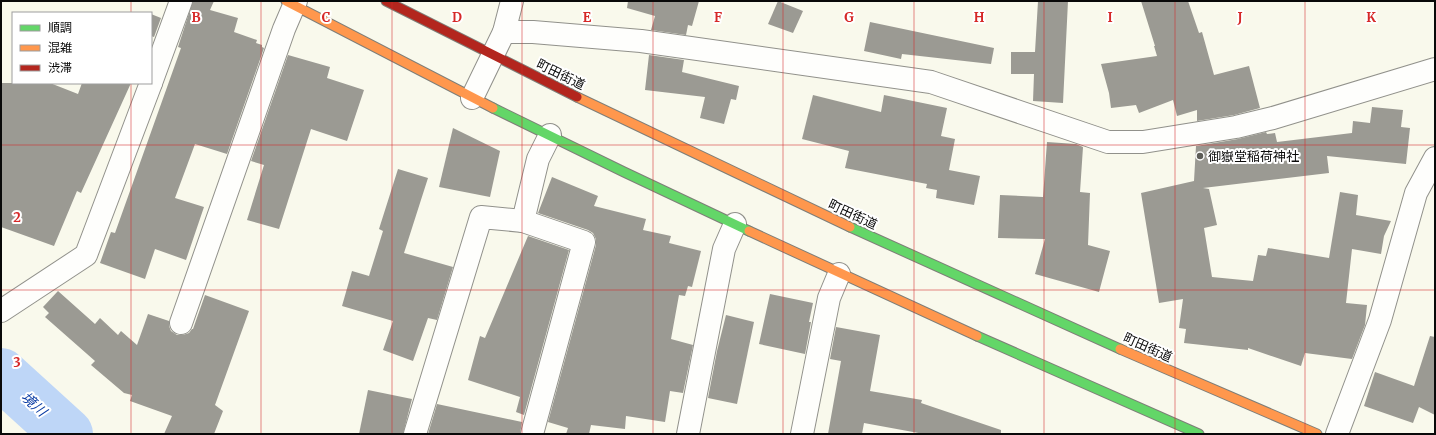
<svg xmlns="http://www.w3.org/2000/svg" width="1436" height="435" font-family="Merriweather,'Noto Sans JP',serif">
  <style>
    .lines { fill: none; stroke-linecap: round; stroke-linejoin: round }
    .river { stroke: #bed6f7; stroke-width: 52 }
    .building { fill: #9b9a93 }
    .street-casing { stroke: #91918b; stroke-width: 24 }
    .fast-casing { stroke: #7e7e78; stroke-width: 11 }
    .slow-casing { stroke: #7e7e78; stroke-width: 11 }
    .jam-casing { stroke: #7e7e78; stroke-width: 11 }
    .street { stroke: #fefefc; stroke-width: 22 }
    .fast { stroke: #63d668; stroke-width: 9 }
    .slow { stroke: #ff974d; stroke-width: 9 }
    .jam { stroke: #b3261e; stroke-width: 9 }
    .grid { fill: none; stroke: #d62828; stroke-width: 1; stroke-opacity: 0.55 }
    .poi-dot { fill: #5d5d58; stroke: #fff; stroke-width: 1.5 }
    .labels { text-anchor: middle; stroke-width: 4; stroke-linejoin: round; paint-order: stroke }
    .street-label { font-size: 13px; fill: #090909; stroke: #fff }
    .poi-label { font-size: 13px; fill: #090909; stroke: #fff; text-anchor: start }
    .water-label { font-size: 14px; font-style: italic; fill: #0a3ca4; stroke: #fff }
    .grid-label { font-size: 13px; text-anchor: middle; font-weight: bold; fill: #d62828; stroke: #fff; stroke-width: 4; stroke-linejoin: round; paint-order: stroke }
  </style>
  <rect width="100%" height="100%" fill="#f9f9ec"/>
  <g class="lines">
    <path class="river" d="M1 374 67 434"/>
  </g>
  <g class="building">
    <path d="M193 1H214L210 10 238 18 234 32 257 40 256 43 262 45V47L264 48 227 154 195 144 175 198 204 207 186 260 155 249 145 279 100 263 111 232 115 233 181 48 178 47Z"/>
    <path d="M628 1H699L692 26 688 25 686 35 651 30 655 16 627 8Z"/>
    <path d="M778 1 803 11 793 33 768 24Z"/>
    <path d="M1038 1H1068L1063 103 1033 101 1034 74H1011V52H1035Z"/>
    <path d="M1141 1H1188L1199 33 1202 32 1214 75 1249 66 1260 108 1234 115 1197 121V110L1177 116 1173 100 1139 113 1136 105 1111 108 1109 93 1101 64 1157 56 1154 46H1155Z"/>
    <path d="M151 14 161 18 154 37 151 36Z"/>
    <path d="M870 22 994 48 991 64 902 54 901 59 864 51Z"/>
    <path d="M288 55 330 67 327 78 364 90 347 141 311 129 279 229 247 220 264 165 251 161Z"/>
    <path d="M649 55 684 60 682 72 739 86 736 100 731 99 724 124 700 118 705 97 645 90Z"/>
    <path d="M1 83H50L78 94 82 83H131L81 193 77 191 54 246 1 227Z"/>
    <path d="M813 95 881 112 884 95 947 108 941 136 955 139 949 170 980 176 974 205 936 198 937 190 926 188 927 184 845 168 849 151 802 139Z"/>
    <path d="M1372 107 1403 110 1401 127 1410 128 1406 164 1327 156 1329 173 1203 188 1209 189 1217 225 1204 228 1212 277 1253 281 1258 255 1266 256 1268 248 1329 258 1340 192 1358 195 1356 215 1391 221 1384 236 1381 254 1352 249 1346 303 1367 305 1365 325 1352 359 1305 353 1301 366 1248 348V350L1184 343 1186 329 1179 328 1183 299 1159 303 1141 193 1194 181 1196 146 1238 139 1266 132 1267 134 1275 133 1277 142 1352 133 1353 121 1370 123Z"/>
    <path d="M453 128 500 151 490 197 439 187Z"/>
    <path d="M1047 142 1076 144 1083 147 1080 192 1090 193 1088 245 1110 251 1099 292 1035 274 1045 239 998 238 1000 195 1043 197Z"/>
    <path d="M398 169 428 178 404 253 453 267 437 320 428 318 413 361 383 350 393 321 342 306 352 271 369 276 383 231 379 229Z"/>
    <path d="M552 177 598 196 594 206 646 219 643 230 671 236 669 243 701 251 692 287 688 286 685 296 679 295 671 339 693 345 683 393 670 391 665 422 626 416 625 429 591 425 589 434H566L568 428 548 422 596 245V239L593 233 588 230 538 213Z"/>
    <path d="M528 236 569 250 524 415 516 412 520 397 468 380 480 336 485 338Z"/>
    <path d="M58 291 95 324 100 318 118 335 121 331 137 345 148 314 169 321V326L171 331 177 335H183L189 333 192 329H193L205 295 249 311 215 405 223 411 214 434H164L172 416 130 401 132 395 124 393 91 365 95 361 45 317 49 313 43 307Z"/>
    <path d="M770 294 813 303 809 322H811L805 354 759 344Z"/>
    <path d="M726 315 754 322 737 404 708 398 717 351Z"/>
    <path d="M836 327 880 335 870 391 922 400 921 403 1001 430V434H924L864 423 862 434H828L841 361 830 359Z"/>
    <path d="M1430 336 1435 337V415L1419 407 1413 423 1364 406 1375 372 1414 386Z"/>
    <path d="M368 390 412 399 403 434H359Z"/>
    <path d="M437 404 522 422 520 434H428Z"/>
  </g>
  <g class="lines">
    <defs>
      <g id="street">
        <path d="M504 32H533L641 41 931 82 1108 142H1143L1236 127 1273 118 1435 69"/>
        <path d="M151 83 181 1"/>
        <path d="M472 98 504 32 512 1"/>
        <path d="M523 221 538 159 550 135"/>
        <path d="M1 311 86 255 151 83"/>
        <path d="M181 323 284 29 296 1"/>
        <path d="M415 434 481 217 523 221 584 242 532 434"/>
        <path d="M688 434 724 249 735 224"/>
        <path d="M802 434 829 298 839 274"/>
        <path d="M1337 434 1380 320 1416 193 1435 158"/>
      </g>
      <g id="fast">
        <path d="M493 108 624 172 749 231"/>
        <path d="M850 227 1120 349"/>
        <path d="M977 336 1199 434"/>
      </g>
      <g id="slow">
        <path d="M286 1 493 108"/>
        <path d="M577 97 850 227"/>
        <path d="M749 231 977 336"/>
        <path d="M1120 349 1317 434"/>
      </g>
      <path id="jam" d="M386 1 577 97"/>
    </defs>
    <use href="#street" class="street-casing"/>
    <use href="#fast" class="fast-casing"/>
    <use href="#slow" class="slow-casing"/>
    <use href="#jam" class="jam-casing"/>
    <use href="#street" class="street"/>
    <use href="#fast" class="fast"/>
    <use href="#slow" class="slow"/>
    <use href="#jam" class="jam"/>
  </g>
  <path class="grid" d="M131 1V13M261 1V434M392 1V434M522 1V434M653 1V434M783 1V434M914 1V434M1044 1V434M1175 1V434M1305 1V434M131 83V434M1 145H1435M1 290H1435"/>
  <circle class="poi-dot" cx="1200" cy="156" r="4"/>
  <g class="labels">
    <g class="street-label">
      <text transform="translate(561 74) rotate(26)" y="5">町田街道</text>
      <text transform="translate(853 214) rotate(25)" y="5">町田街道</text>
      <text transform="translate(1148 347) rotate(24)" y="5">町田街道</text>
    </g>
    <g class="poi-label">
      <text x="1208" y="161">御嶽堂稲荷神社</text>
    </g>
    <g class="water-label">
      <text transform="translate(34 404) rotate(42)" y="5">境川</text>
    </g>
  </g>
  <g class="grid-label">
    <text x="196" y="22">B</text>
    <text x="326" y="22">C</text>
    <text x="457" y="22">D</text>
    <text x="587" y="22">E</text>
    <text x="718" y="22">F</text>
    <text x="849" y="22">G</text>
    <text x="979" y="22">H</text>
    <text x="1110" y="22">I</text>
    <text x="1240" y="22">J</text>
    <text x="1371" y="22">K</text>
    <text x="17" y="222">2</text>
    <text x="17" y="367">3</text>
  </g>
  <rect width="1436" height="435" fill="none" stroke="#090909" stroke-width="4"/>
  <rect x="12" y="12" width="140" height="72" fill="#ffffff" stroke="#9d9d9d"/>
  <rect x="20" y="25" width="20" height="6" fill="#63d668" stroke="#9d9d9d"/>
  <text x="48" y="32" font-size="12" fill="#090909">順調</text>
  <rect x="20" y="45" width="20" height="6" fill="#ff974d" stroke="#9d9d9d"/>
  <text x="48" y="52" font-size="12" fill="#090909">混雑</text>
  <rect x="20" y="65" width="20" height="6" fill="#b3261e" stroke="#9d9d9d"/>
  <text x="48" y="72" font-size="12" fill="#090909">渋滞</text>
</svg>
